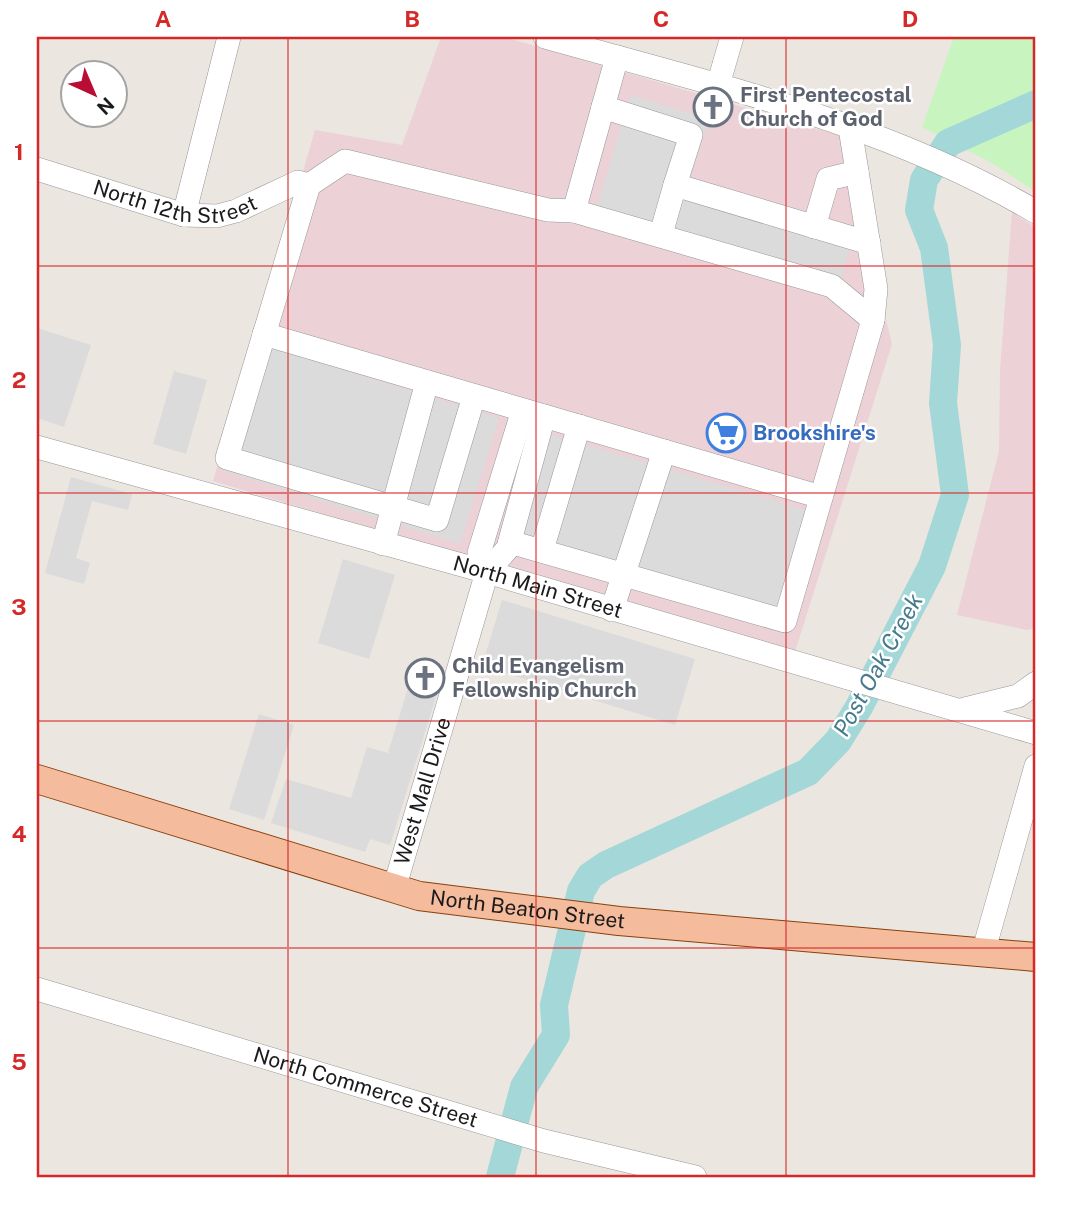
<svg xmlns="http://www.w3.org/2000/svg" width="1073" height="1214" font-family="'Public Sans',sans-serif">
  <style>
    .commercial { fill: #ecd1d6 }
    .park { fill: #c8f5bf }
    .parking { fill: #dbdbdb }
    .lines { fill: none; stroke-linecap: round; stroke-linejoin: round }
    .river { stroke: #a4d7d7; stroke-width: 28 }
    .minor-casing { stroke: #989898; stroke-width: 24 }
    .major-casing { stroke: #89410a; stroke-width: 30 }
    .minor { stroke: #fff; stroke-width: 23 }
    .major { stroke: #f5bb9d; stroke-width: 28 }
    .grid { fill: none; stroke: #d62828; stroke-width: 2; stroke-opacity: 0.55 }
    .labels { text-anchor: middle; stroke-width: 5; stroke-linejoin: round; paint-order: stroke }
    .worship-label { font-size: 21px; font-weight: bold; fill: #5b616d; stroke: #fff; text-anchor: start }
    .street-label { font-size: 21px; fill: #1b1b1b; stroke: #fff }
    .shop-label { font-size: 21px; font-weight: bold; fill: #366cbe; stroke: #fff; text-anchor: start }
    .water-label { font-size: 23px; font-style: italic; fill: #467a8d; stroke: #fff }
    .neatline { fill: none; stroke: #d62828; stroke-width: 2.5 }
    .grid-label { font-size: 23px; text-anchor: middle; font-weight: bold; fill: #d62828 }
  </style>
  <rect width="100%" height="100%" fill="#ece6e1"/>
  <g class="commercial">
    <path d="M441 37H505L841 136 892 344 794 655 213 481 315 130 402 145Z"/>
    <path d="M1012 212 1036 228V628L1027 630 957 615 999 451 1000 370Z"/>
  </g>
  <path class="park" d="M954 37H1036V192L990 162 922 127Z"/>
  <g class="parking">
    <path d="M631 95 709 119 690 180 855 231 839 284 596 209Z"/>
    <path d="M37 328 91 345 64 427 37 418Z"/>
    <path d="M262 345 499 418 460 544 223 471Z"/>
    <path d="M174 371 207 380 186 454 153 444Z"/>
    <path d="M552 435 813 512 783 611 523 534Z"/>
    <path d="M71 477 132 494 128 510 92 501 76 558 90 563 84 584 45 573Z"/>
    <path d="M343 559 395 575 369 659 318 643Z"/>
    <path d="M502 600 695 659 675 725 482 666Z"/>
    <path d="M416 662 444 671 390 845 370 839 365 852 271 823 286 779 351 798 367 747 388 753Z"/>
    <path d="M259 714 294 725 264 820 229 809Z"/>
  </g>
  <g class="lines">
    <path class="river" d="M500 1177 524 1087 556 1035 554 1005 581 891 590 876 606 865 808 772 838 741 859 707 932 566 955 495 943 403 947 345 934 248 919 210 924 180 948 143 1036 104"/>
    <defs>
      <g id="minor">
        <path d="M545 37C711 84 886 123 1036 212"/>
        <path d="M617 57 574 211 832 286 873 320"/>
        <path d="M718 85 732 37"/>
        <path d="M603 107 691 135 675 185"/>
        <path id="s1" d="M37 169 184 215 217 216 236 211 298 182 309 185"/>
        <path d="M184 215 229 37"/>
        <path d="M814 227 828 179 857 172"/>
        <path d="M661 234 675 185 869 243"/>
        <path d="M264 334 821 497"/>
        <path d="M474 396 437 520 227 458 309 185 345 161 548 210 574 211"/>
        <path id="s2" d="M37 447 487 572 1036 733"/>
        <path d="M510 542 785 621 873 320 876 289 850 128"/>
        <path d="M383 544 427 382"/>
        <path d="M542 550 579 426"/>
        <path d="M487 572 479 553 523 410"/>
        <path d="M612 610 664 451"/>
        <path d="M965 709 1018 696 1036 683"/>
        <path id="s3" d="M394 889 487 572 508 548 544 416"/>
        <path d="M983 953 1036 766"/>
        <path id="s4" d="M37 989 544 1141 695 1177"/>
      </g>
      <g id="major">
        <path id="s5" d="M37 779 419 896 619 921 1036 957"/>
      </g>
    </defs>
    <use href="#minor" class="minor-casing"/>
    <use href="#major" class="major-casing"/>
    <use href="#minor" class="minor"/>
    <use href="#major" class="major"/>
  </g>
  <path class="grid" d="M288 37V1177M536 37V1177M786 37V1177M37 266H1036M37 493H1036M37 721H1036M37 948H1036"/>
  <defs>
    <symbol id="church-ring" viewBox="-11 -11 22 22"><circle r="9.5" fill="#fff" stroke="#6b7280" stroke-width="1.5"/><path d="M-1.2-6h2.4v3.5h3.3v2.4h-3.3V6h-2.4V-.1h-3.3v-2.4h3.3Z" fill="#6b7280"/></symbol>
    <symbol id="supermarket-ring" viewBox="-11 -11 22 22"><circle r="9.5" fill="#fff" stroke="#3f7fe0" stroke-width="1.5"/><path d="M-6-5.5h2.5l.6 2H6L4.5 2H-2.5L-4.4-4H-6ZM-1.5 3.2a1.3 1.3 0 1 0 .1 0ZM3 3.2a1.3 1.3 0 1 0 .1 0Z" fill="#3f7fe0"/></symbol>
  </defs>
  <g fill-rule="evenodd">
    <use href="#church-ring" x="691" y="85" width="44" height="44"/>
    <use href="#supermarket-ring" x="704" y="411" width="44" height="44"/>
    <use href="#church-ring" x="403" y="656" width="44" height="44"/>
  </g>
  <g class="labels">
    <g class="worship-label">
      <text x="740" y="102">First Pentecostal<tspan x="740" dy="24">Church of God</tspan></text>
      <text x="452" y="673">Child Evangelism<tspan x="452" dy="24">Fellowship Church</tspan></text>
    </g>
    <g class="street-label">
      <text dy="7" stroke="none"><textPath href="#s1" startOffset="144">North 12th Street</textPath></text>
      <text dy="7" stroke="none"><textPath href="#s2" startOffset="520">North Main Street</textPath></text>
      <text dy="7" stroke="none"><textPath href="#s3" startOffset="102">West Mall Drive</textPath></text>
      <text dy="7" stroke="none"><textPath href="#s5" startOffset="509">North Beaton Street</textPath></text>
      <text dy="7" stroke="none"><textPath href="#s4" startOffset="343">North Commerce Street</textPath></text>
    </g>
    <g class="shop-label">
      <text x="753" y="440">Brookshire's</text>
    </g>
    <g class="water-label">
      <text transform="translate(878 665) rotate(-61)" y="8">Post Oak Creek</text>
    </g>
  </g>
  <rect width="1073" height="1214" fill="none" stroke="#ffffff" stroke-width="77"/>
  <g transform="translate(94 94) rotate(136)"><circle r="33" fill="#ffffff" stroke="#a4a4a4" stroke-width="2"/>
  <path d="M0-5L12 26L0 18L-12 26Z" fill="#b90d35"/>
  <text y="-10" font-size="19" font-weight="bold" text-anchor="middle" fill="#1b1b1b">N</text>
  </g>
  <rect x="38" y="38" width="996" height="1138" class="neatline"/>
  <g class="grid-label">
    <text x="163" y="27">A</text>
    <text x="412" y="27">B</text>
    <text x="661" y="27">C</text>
    <text x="910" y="27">D</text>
    <text x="19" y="160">1</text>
    <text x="19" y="388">2</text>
    <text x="19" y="615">3</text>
    <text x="19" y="842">4</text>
    <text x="19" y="1070">5</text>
  </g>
</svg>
